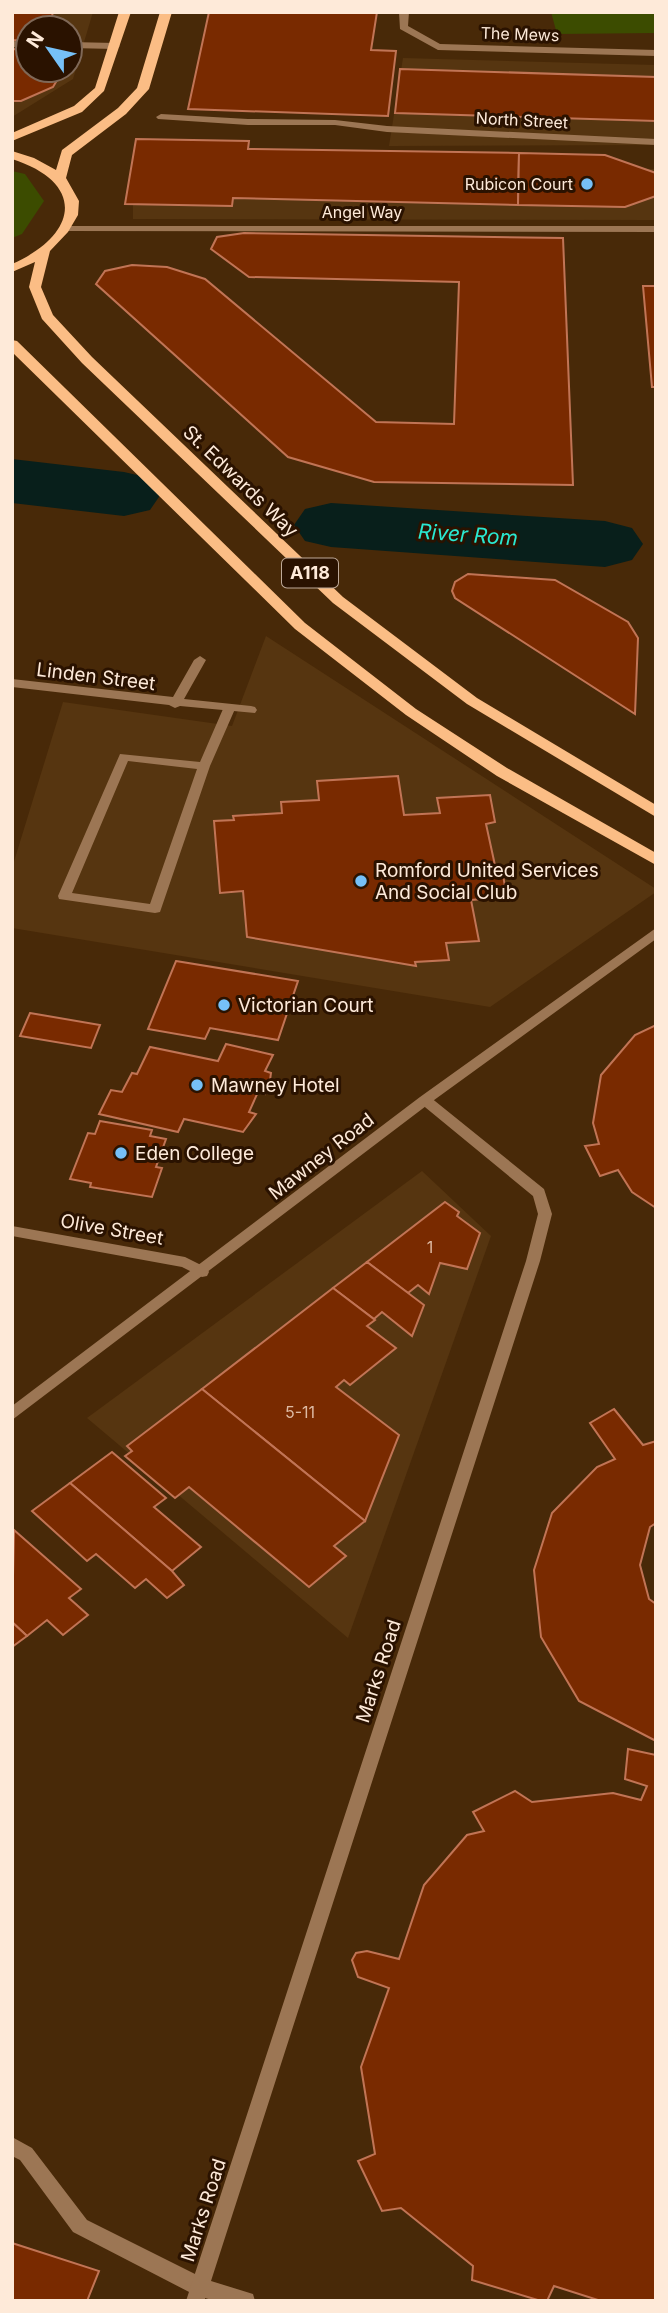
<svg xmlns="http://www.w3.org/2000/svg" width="668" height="2313" font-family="Inter,sans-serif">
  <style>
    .built { fill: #563510; fill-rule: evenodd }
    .green { fill: #3c4c00 }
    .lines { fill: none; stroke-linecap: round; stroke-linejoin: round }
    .river { fill: #081f1b; fill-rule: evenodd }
    .building { fill: #792a00; stroke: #c17455; stroke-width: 2 }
    .service { fill: #9c7654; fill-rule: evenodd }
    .pedestrian { fill: #9c7654; fill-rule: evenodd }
    .minor { fill: #9c7654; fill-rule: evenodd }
    .tertiary { fill: #9c7654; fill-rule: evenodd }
    .primary { fill: #fbbd85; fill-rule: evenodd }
    .poi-dot { fill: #76c0f7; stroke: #2a1200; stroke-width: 2.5 }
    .labels { text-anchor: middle; stroke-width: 6; stroke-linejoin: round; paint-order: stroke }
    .far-street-label { font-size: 16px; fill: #feead9; stroke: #2a1200 }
    .far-poi-label { font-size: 16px; fill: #feead9; stroke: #2a1200; text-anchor: end }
    .number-label { font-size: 16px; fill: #ddbaa3 }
    .shield { fill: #2a1200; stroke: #bea998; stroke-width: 2 }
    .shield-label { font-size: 18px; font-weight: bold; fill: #feead9 }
    .street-label { font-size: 19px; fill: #feead9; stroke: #2a1200 }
    .poi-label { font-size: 19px; fill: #feead9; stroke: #2a1200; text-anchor: start }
    .water-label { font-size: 21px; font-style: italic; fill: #2ae8d1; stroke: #2a1200 }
  </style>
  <rect width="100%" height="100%" fill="#482908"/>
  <g class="built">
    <path d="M12 12H93L73 79 12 117ZM28 28H70V70H28Z"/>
    <path d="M403 58 656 65V145L389 146Z"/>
    <path d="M133 161 656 169V220L133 219Z"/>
    <path d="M266 636 656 889V892L490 1007 12 928V868L63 702 232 726Z"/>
    <path d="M422 1171 491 1236 348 1638 87 1418Z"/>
  </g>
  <g class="green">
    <path d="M551 12H656V33L557 34Z"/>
    <path d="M12 171 25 174 44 201 22 234 12 238Z"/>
  </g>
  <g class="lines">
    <g class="river">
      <path d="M12 459 124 472 150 478 161 494 150 510 124 516 12 503Z"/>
      <path d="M331 503 605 521 632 528 643 544 632 560 605 567 331 547 305 541 294 525 305 509Z"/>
    </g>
  </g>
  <g class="building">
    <path d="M12 12H53L49 28H28V41L12 40Z"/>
    <path d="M209 12H377L371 50 396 51 388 116 188 109Z"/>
    <path d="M12 49 28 50V70H63L53 87 21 101H12Z"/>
    <path d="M400 69 656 77V121L395 113Z"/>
    <path d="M136 139 249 141 248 149 519 153 518 205 233 198 232 206 125 204Z"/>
    <path d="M519 153 605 155 656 173V196L625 207 518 205Z"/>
    <path d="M244 233 563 238 573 485 374 482 288 457 96 284 105 271 132 265 167 267 205 279 376 422 454 424 459 282 249 277 211 249 217 237Z"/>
    <path d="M643 286H656V387H652Z"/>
    <path d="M468 574 555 580 628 622 638 638 635 714 455 598 452 591 455 582Z"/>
    <path d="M398 776 404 815 440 813 437 798 490 795 495 822 486 824 496 870H502L507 897 471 900 479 941 446 943 449 960 415 962 416 966 247 937 243 891 220 893 214 821 234 820 233 816 282 813 281 802 319 800 317 781Z"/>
    <path d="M176 961 298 981 278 1040 210 1028 205 1039 148 1029Z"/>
    <path d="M30 1013 100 1025 91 1048 20 1036Z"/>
    <path d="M656 1025V1208L632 1192 618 1170 600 1176 585 1146 599 1144 593 1123 601 1075 635 1035Z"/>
    <path d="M226 1044 273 1055 265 1071 271 1073 270 1080 265 1094 258 1092 249 1112 256 1114 243 1132 184 1119 178 1132 99 1114 111 1090 122 1092 132 1073 137 1074 150 1047 218 1061Z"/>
    <path d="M100 1121 152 1130 150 1136 166 1139 156 1167 162 1168 152 1197 90 1187 91 1183 70 1179 88 1133 95 1134Z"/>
    <path d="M445 1202 459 1212 457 1216 480 1233 467 1269 440 1263 429 1294 418 1285 408 1293 367 1262Z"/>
    <path d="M367 1262 424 1305 412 1336 382 1312 374 1319 333 1288Z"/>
    <path d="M333 1288 375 1320 367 1326 396 1348 350 1385 344 1380 336 1387 399 1435 365 1521 202 1389Z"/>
    <path d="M202 1389 365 1521 334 1546 346 1556 309 1587 189 1487 175 1498 125 1456 132 1451 127 1446Z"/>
    <path d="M614 1409 643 1445 656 1441V1523L650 1527 640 1565 649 1599 656 1604V1741L579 1701 541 1637 534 1570 552 1513 597 1467 615 1459 590 1423Z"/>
    <path d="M112 1452 166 1498 154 1507 201 1547 172 1571 70 1483Z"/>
    <path d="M70 1483 172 1571 184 1585 167 1598 146 1579 135 1588 96 1554 87 1561 32 1511Z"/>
    <path d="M14 1530 81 1589 69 1598 88 1615 63 1635 47 1620 27 1636 12 1622Z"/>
    <path d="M12 1622 27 1636 12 1647Z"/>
    <path d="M628 1749 656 1755V2301H601L554 2286 547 2301H541L472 2280 473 2266 401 2208 382 2211 358 2161 375 2154 361 2067 389 1988 358 1977 352 1960 356 1953 367 1951 399 1959 424 1885 467 1835 484 1831 473 1812 515 1791 532 1802 613 1793 641 1800 647 1786 625 1779Z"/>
    <path d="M12 2243 99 2271 87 2301H12Z"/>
  </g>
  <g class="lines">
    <g class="service">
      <path d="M399 12H409L408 26 440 44 656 50V56L438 50 400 29Z"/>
      <path d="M12 41 28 42V48L12 47Z"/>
      <path d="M70 42 115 43 120 46 115 49 70 48Z"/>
      <path d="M229 705 235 709 210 766 160 912 155 913 59 899 58 896 120 754 200 762 223 709ZM128 761 197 769 150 904 72 893Z"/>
      <path d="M12 2137 32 2148 87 2220 207 2280 209 2287 207 2294 200 2296 193 2294 73 2232 20 2160 12 2156Z"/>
    </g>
    <path class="pedestrian" d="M161 114 248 119 335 120 387 126 656 139V145L387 132 335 125H248L158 119 156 117Z"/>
    <g class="minor">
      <path d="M68 226H656V232L64 231V227Z"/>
      <path d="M200 656 206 660 184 699 251 706 255 707 257 710 255 713 180 706 175 708 169 705 12 687V679L173 697 194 660Z"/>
      <path d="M425 1095 430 1097 544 1189 552 1214 540 1261 211 2281 253 2294 255 2301H215L205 2298V2301H186L526 1261 538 1214 533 1196 420 1103 418 1100Z"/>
      <path d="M12 1226 185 1257 207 1268 209 1272 207 1276 202 1277 182 1267 12 1236Z"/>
    </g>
    <path class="tertiary" d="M656 928V939L430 1103 12 1420V1406L420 1097Z"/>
    <g class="primary">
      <path d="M119 12H131L104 91 82 112 12 141V133L74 106 95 88Z"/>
      <path d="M160 12H172L149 89 126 114 72 155 66 178 79 201 78 215 68 232 50 251 41 287 53 315 92 357 343 597 477 698 656 805V817L467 704 333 603 82 363 42 319 29 287 35 262 12 272V264C78 235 87 183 12 159V151L34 158 56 170 62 150 118 108 137 88Z"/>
      <path d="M12 340 17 341 305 623 416 709 507 768 656 853V865L497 776 406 715 295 629 12 352Z"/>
    </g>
  </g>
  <g class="poi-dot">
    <circle cx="587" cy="184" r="7"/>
    <circle cx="361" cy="881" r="7"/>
    <circle cx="224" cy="1005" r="7"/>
    <circle cx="197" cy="1085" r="7"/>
    <circle cx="121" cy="1153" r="7"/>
  </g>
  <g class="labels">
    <g class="far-street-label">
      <text transform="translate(520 34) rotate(2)" y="6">The Mews</text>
      <text transform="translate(522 120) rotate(3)" y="6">North Street</text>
      <text x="362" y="218">Angel Way</text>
    </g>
    <g class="far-poi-label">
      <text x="573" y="190">Rubicon Court</text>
    </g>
    <g class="number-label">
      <text x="430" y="1253">1</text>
      <text x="300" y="1418">5-11</text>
    </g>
    <rect class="shield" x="282" y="558.5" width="56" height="29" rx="5"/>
    <g class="shield-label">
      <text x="310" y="579">A118</text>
    </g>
    <g class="street-label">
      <text transform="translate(241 481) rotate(44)" y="7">St. Edwards Way</text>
      <text transform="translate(96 676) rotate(7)" y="7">Linden Street</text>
      <text transform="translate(321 1156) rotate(-38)" y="7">Mawney Road</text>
      <text transform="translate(112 1229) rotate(10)" y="7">Olive Street</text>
      <text transform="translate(378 1671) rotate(-72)" y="7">Marks Road</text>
      <text transform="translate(203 2210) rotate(-72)" y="7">Marks Road</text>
    </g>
    <g class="poi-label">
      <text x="375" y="877">Romford United Services<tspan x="375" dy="22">And Social Club</tspan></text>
      <text x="238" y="1012">Victorian Court</text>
      <text x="211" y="1092">Mawney Hotel</text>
      <text x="135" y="1160">Eden College</text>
    </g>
    <g class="water-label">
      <text transform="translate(468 535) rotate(4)" y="7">River Rom</text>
    </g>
  </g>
  <rect width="668" height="2313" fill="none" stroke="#feead9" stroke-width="28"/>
  <g transform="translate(49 49) rotate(304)"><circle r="33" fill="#2a1200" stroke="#7f6857" stroke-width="2"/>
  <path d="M0-5L12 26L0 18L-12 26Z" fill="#76c0f7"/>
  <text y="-10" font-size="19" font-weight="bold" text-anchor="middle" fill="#feead9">N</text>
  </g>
</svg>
